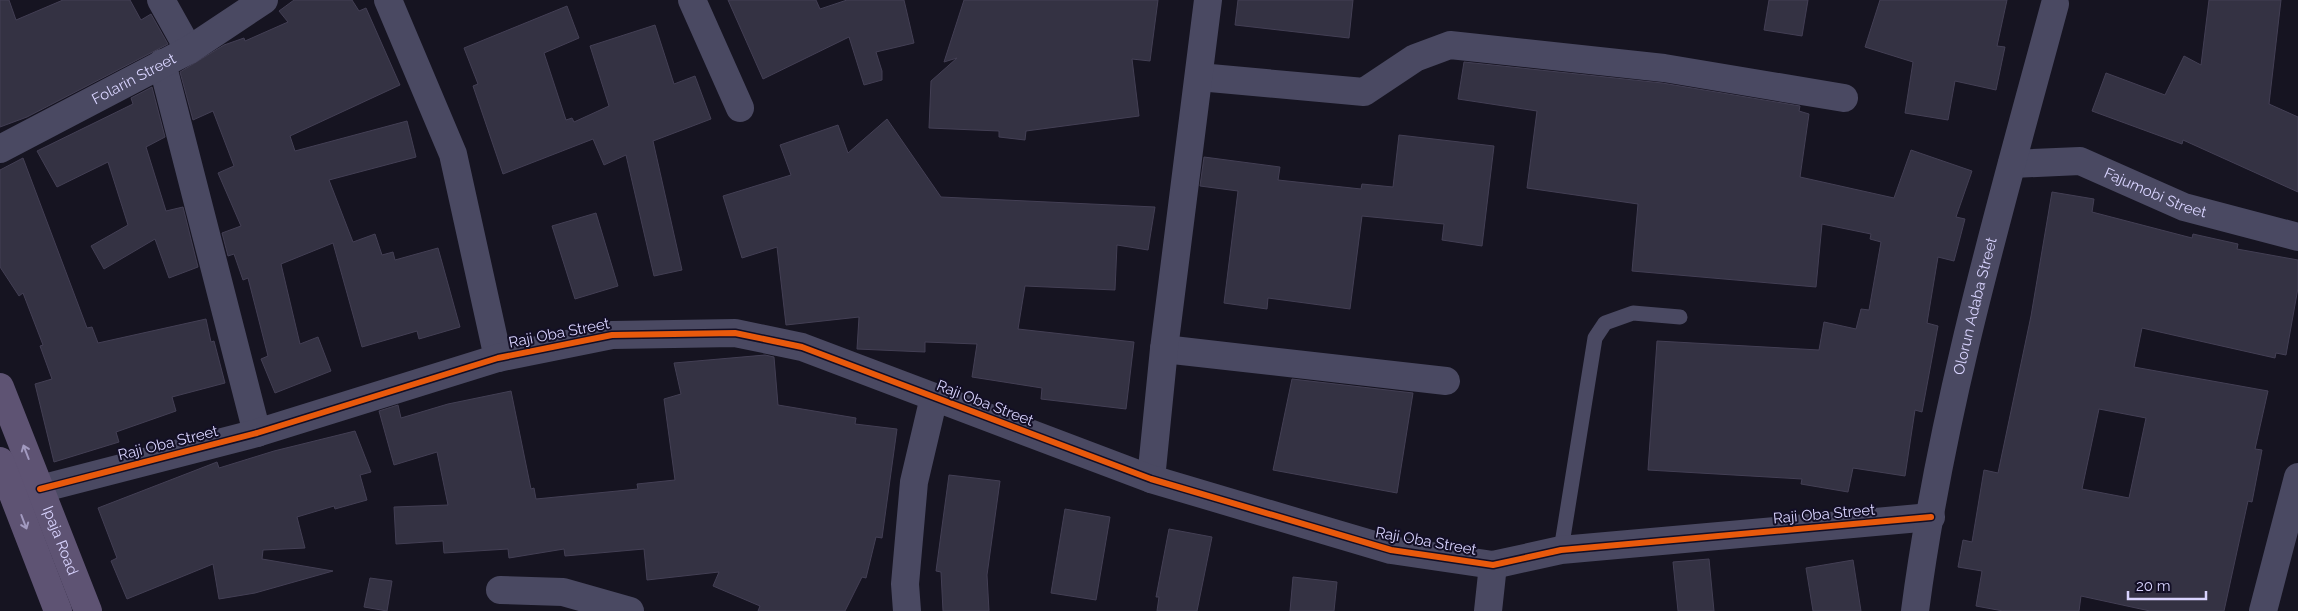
<svg xmlns="http://www.w3.org/2000/svg" width="2298" height="611" font-family="Raleway,sans-serif">
  <style>
    .building { fill: #343243; stroke: #433f54; fill-rule: evenodd }
    .lines { fill: none; stroke-linecap: round; stroke-linejoin: round }
    .lane { stroke: #4a4962; stroke-width: 15 }
    .street { stroke: #4a4962; stroke-width: 28 }
    .primary { stroke: #5e5373; stroke-width: 28 }
    .cycleway-casing { stroke: #130f26; stroke-width: 9 }
    .cycleway { stroke: #e8590c; stroke-width: 6 }
    .oneway { stroke: #a29ac0 }
    .labels { text-anchor: middle; stroke-width: 4; stroke-linejoin: round; paint-order: stroke }
    .street-label { font-size: 15px; fill: #d9d4ff; stroke: #130f26 }
  </style>
  <rect width="100%" height="100%" fill="#161421"/>
  <g class="building">
    <path d="M0 0H9L16 20 63 0H130L141 20 151 14 168 44 27 117 0 127Z"/>
    <path d="M294 0H352L359 11 366 8 400 85 290 136 295 151 407 121 416 157 329 180 353 242 375 234 382 255 393 252 395 260 438 248 460 327 419 339 417 331 362 347 333 243 281 264 300 344 318 337 331 371 275 393 261 359 268 356 248 278 243 280 234 254 228 256 222 233 241 226 218 173 234 166 213 111 193 120 180 72 224 45 244 38 245 41 288 22 279 11Z"/>
    <path d="M728 0H816L820 9 847 0H904L914 43 876 52 882 71V80L864 85 849 37 763 79Z"/>
    <path d="M964 0H1158L1150 61 1132 59 1139 116 1026 131 1025 140 999 137V131L929 128 931 81 957 58 944 62Z"/>
    <path d="M1238 0H1353L1349 38 1235 25Z"/>
    <path d="M1769 0H1808L1802 36 1764 30Z"/>
    <path d="M1880 0H2007L1997 46 2005 47 1996 90 1955 81 1948 120 1905 113 1913 62 1865 47Z"/>
    <path d="M2209 0H2281L2269 104 2298 117V192L2183 140 2182 144 2092 111 2106 73 2165 95 2184 56 2201 65Z"/>
    <path d="M567 6 579 38 544 53 566 120 572 118 574 122 609 106 590 46 655 25 674 84 695 76 711 119 653 141 682 270 654 276 626 155 604 165 593 139 503 174 473 86 478 84 464 48Z"/>
    <path d="M1464 62 1662 83 1800 106 1799 111 1809 114 1800 177 1894 198 1911 150 1972 171 1956 217 1965 219 1954 261 1938 257 1927 323 1938 326 1922 412 1915 410 1905 476 1853 468 1848 492 1801 484 1802 479 1648 470 1657 341 1819 350 1824 322 1856 329 1861 309 1869 310 1881 242 1870 239 1871 234 1822 224 1816 287 1632 271 1638 204 1527 188 1537 111 1458 99Z"/>
    <path d="M152 87 165 137 146 147 166 211 183 207 198 267 169 278 155 239 104 269 91 246 128 225 108 162 57 187 37 151 133 104 131 98Z"/>
    <path d="M887 119 941 197 1155 207 1148 250 1117 245 1115 290 1025 286 1018 329 1134 342 1126 409 1041 399 1042 388 972 377 977 344 925 342V352L857 349 859 317 786 325 777 247 742 258 723 196 791 175 780 145 838 125 848 153Z"/>
    <path d="M1399 135 1494 146 1482 246 1442 240 1444 224 1362 216 1350 309 1268 298 1267 309 1224 303 1238 191 1200 186 1204 157 1280 167 1278 180 1361 189 1362 184 1393 187Z"/>
    <path d="M23 158 87 328 92 327 98 343 206 319 211 342 214 341 225 383 172 397 176 411 116 432 119 442 54 462 35 384 52 379 40 346 43 345 23 293 19 296 0 267V170Z"/>
    <path d="M2052 192 2094 199 2092 212 2192 238 2193 234 2238 244 2237 249 2298 260V288L2286 355 2276 353 2275 358 2142 328 2134 367 2268 391 2255 449 2262 450 2252 502 2248 501 2224 611H2150L2081 596 2079 611H2003L1976 606 1982 571 1958 567 1963 540 1972 542 1984 470 1998 473 2031 316ZM2099 409 2146 418 2129 498 2082 489Z"/>
    <path d="M596 213 618 286 575 299 552 226Z"/>
    <path d="M765 355 774 357 778 405 856 418 855 424 897 429 882 538 876 537 866 578 862 577 845 611H758L760 606 713 586 719 572 647 580 644 549 565 556 564 549 509 558 508 549 444 553 443 541 396 544 394 507 448 505 437 452 394 465 379 411 398 405 401 418 448 404 511 391 531 489 534 488 536 499 638 489 637 484 675 480 664 399 681 394 674 363Z"/>
    <path d="M1292 379 1413 393 1397 493 1273 470Z"/>
    <path d="M355 431 371 472 360 475 367 500 335 509 334 506 297 517 305 548 263 550 262 559 333 571 255 593 219 599 213 564 127 599 111 561 117 558 98 508 217 462 219 468 274 451Z"/>
    <path d="M949 475 1000 481 987 575 989 611H943L941 572 936 571Z"/>
    <path d="M1065 509 1110 517 1096 600 1051 593Z"/>
    <path d="M1169 529 1212 537 1197 611H1157L1159 597H1156Z"/>
    <path d="M1709 559 1714 611H1678L1673 562Z"/>
    <path d="M1853 560 1861 611H1813L1806 568Z"/>
    <path d="M1293 577 1337 582 1334 611H1290Z"/>
    <path d="M370 578 392 581 387 611 364 607Z"/>
  </g>
  <g class="lines">
    <path class="lane" d="M1561 550 1595 338 1605 323 1633 313 1680 317"/>
    <g class="street">
      <path d="M161 0 189 50"/>
      <path d="M388 0 453 154 498 358"/>
      <path d="M692 0 740 108"/>
      <path d="M162 63 257 433"/>
      <path d="M1199 77 1364 92 1415 58 1450 45 1664 68 1844 98"/>
      <path id="s1" d="M0 149 189 50 264 0"/>
      <path id="s2" d="M2012 164 2080 161 2184 207 2298 237"/>
      <path d="M1164 349 1446 381"/>
      <path d="M1151 479 1164 349 1208 0"/>
      <path d="M40 489 257 433 498 358 612 335 735 333 802 347 1151 479 1391 550 1493 565 1561 550 1931 517"/>
      <path d="M500 590 563 592 630 611"/>
      <path d="M907 611 905 584 914 482 934 397"/>
      <path d="M1488 611 1493 565"/>
      <path id="s3" d="M1915 611C1942 405 2001 204 2055 4"/>
      <path d="M2263 611 2298 477"/>
    </g>
    <g class="primary">
      <path id="s4" d="M0 387 88 611"/>
      <path d="M0 461 58 611"/>
    </g>
    <defs>
      <path id="cycleway" d="M40 489 257 433 498 358 612 335 735 333 802 347 1151 479 1391 550 1493 565 1561 550 1931 517"/>
    </defs>
    <use href="#cycleway" class="cycleway-casing"/>
    <use href="#cycleway" class="cycleway"/>
  </g>
  <defs><path id="oneway-shaft" d="M-6 0H5M1.5-3L5.5 0L1.5 3" fill="none" stroke-width="1.6" stroke-linecap="round" stroke-linejoin="round" transform="scale(1.25)"/></defs>
  <g class="oneway">
    <use href="#oneway-shaft" transform="translate(26 452) rotate(-111)"/>
    <use href="#oneway-shaft" transform="translate(24 522) rotate(69)"/>
  </g>
  <g class="labels">
    <g class="street-label">
      <text dy="5" stroke="none"><textPath href="#s1" startOffset="151">Folarin Street</textPath></text>
      <text dy="5" stroke="none"><textPath href="#s2" startOffset="150">Fajumobi Street</textPath></text>
      <text dy="5" stroke="none"><textPath href="#s3" startOffset="311">Olorun Adaba Street</textPath></text>
      <text transform="translate(559 333) rotate(-11)" y="5">Raji Oba Street</text>
      <text transform="translate(985 403) rotate(21)" y="5">Raji Oba Street</text>
      <text transform="translate(168 443) rotate(-14)" y="5">Raji Oba Street</text>
      <text transform="translate(1824 514) rotate(-5)" y="5">Raji Oba Street</text>
      <text dy="5" stroke="none"><textPath href="#s4" startOffset="165">Ipaja Road</textPath></text>
      <text transform="translate(1426 541) rotate(10)" y="5">Raji Oba Street</text>
    </g>
  </g>
  <path d="M2128 591v8h78v-8" fill="none" stroke="#d9d4ff" stroke-width="2.5"/>
  <text x="2136" y="591" font-size="15" fill="#d9d4ff" stroke="#130f26" stroke-width="4" paint-order="stroke">20 m</text>
</svg>
